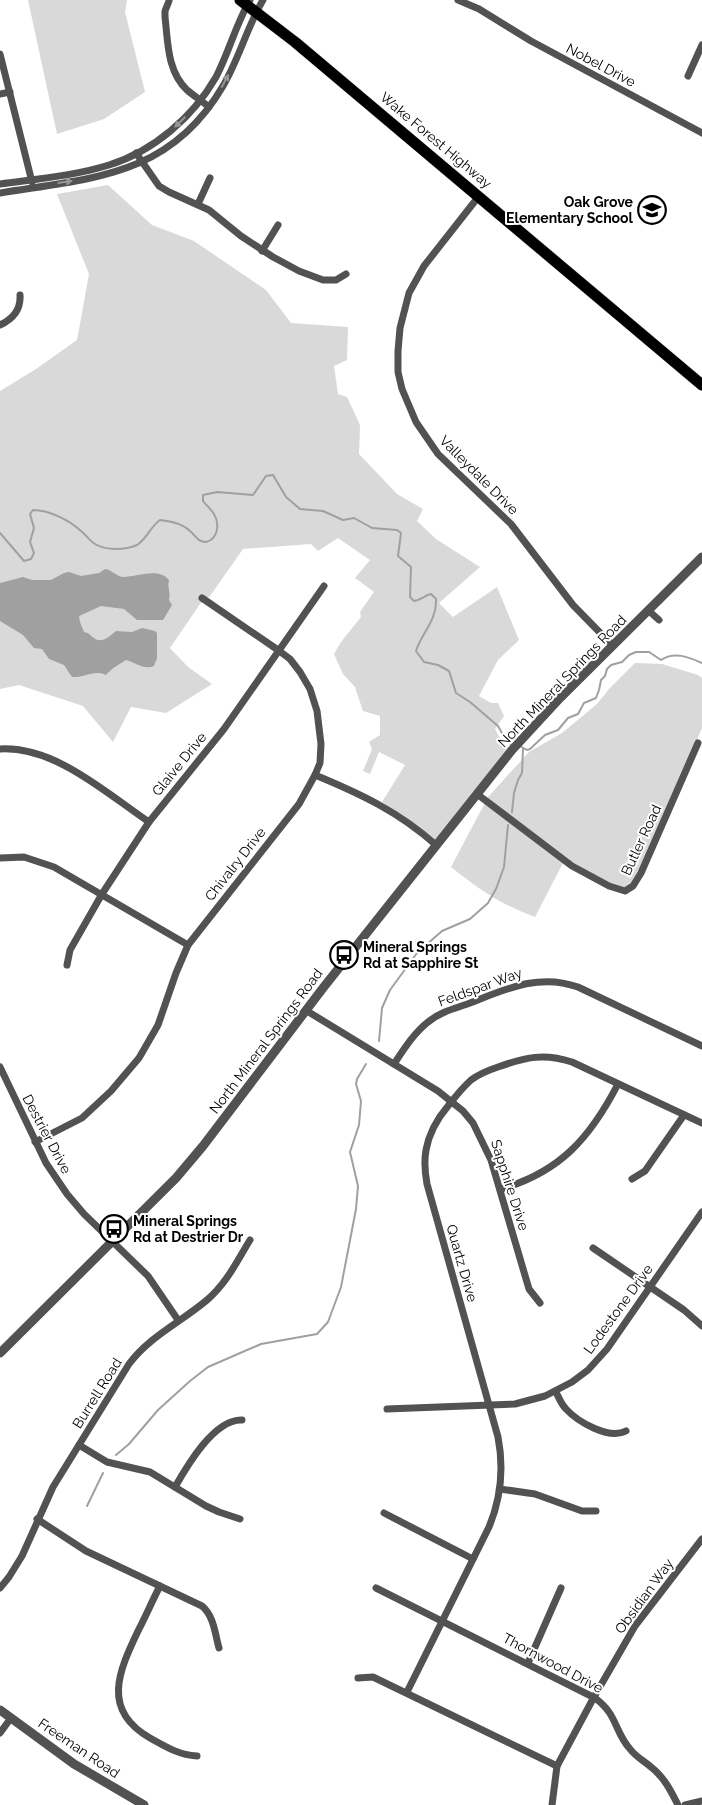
<svg xmlns="http://www.w3.org/2000/svg" width="702" height="1805" font-family="Raleway,sans-serif">
  <style>
    .green { fill: #d9d9d9 }
    .water { fill: #a0a0a0 }
    .lines { fill: none; stroke-linecap: round; stroke-linejoin: round }
    .stream { stroke: #a0a0a0; stroke-width: 2 }
    .trunk-casing { stroke: #dbdbdb; stroke-width: 12 }
    .minor { stroke: #525252; stroke-width: 7 }
    .tertiary { stroke: #525252; stroke-width: 9 }
    .trunk { stroke: #000; stroke-width: 11 }
    .oneway { fill: #979797 }
    .labels { text-anchor: middle; stroke-width: 4; stroke-linejoin: round; paint-order: stroke }
    .street-label { font-size: 14px; fill: #000; stroke: #fff }
    .poi-label { font-size: 14px; font-weight: bold; fill: #000; stroke: #fff; text-anchor: start }
  </style>
  <rect width="100%" height="100%" fill="#fff"/>
  <g class="green">
    <path d="M28 0H127L125 12 145 92 104 119 57 134Z"/>
    <path d="M108 185 152 225 194 241 266 290 291 323 348 327 347 360 334 366 338 394 347 397 360 425 359 454 397 494 423 509 417 521 436 539 480 567 439 603 453 617 497 587 519 640 498 660 479 696 491 703H498L504 716 495 729 502 742 511 750 437 844 382 802 405 765 379 752 370 774 363 771 372 749 369 742 380 735V716L363 711 355 687 343 674 334 654 341 642 361 617 360 612 374 592 355 578 370 560 338 538 318 551 311 544 243 549 210 596 200 604 170 648 188 667 212 684 166 713 131 707 113 742 83 706 19 685 0 689V391L36 369 77 340 89 274 57 194Z"/>
    <path d="M635 663 662 664 698 675 702 678V728L633 886 620 889 565 859 535 917C500 904 480 890 451 867L488 797 529 752 562 733 597 704 609 689Z"/>
  </g>
  <path class="water" d="M105 569C112 570 116 576 123 577 138 577 158 567 169 580 167 588 171 592 169 600L172 605 163 620H137L124 609 101 606 79 616 80 622 84 632C90 633 89 635 94 638 102 644 110 636 116 631L132 632 142 628 155 631 157 633V658L154 666C144 670 136 663 126 660 117 666 113 667 106 675 94 669 85 678 72 677L64 665 49 659 42 649 34 648 23 635 0 621V583L23 577 32 580H51L64 573 69 572 81 576 99 573Z"/>
  <g class="lines">
    <g class="stream">
      <path d="M0 533 24 561 31 559 34 553 30 542 34 528 30 514 33 510C49 510 69 520 81 531 86 535 90 541 95 544 106 551 126 550 137 545 147 539 150 527 160 520 170 521 183 524 190 531 196 536 198 542 206 542 218 539 220 524 214 514 211 509 206 505 203 501V495L217 492 253 495 266 476 273 475 286 497 300 509 323 511 343 520 354 518 372 528 397 530 401 533 398 556 411 567 410 597 414 601C421 600 425 595 431 594L436 599C437 621 422 632 416 651L424 662 438 665 449 671 456 693 470 702 498 726 507 742 513 745"/>
      <path d="M520 746 527 750 530 749 545 735 558 730 568 718 578 714 584 703 596 698 599 690 601 680 605 676 607 669 611 665 622 662 629 655 636 652H649L661 660C674 651 689 657 702 663"/>
      <path d="M512 812 514 793 518 780 522 773 523 749"/>
      <path d="M379 1041 382 1008 390 990 417 953 442 931 470 919 488 903 496 889 504 867 508 825"/>
      <path d="M116 1455 129 1444 158 1410 190 1381 208 1367 261 1344 317 1334 328 1322 341 1287 356 1209 358 1186 350 1152 359 1125 361 1101 356 1084 357 1079 366 1064"/>
      <path d="M87 1506 103 1473"/>
    </g>
    <defs>
      <path id="trunk" d="M240 0 295 42 702 385"/>
    </defs>
    <use href="#trunk" class="trunk-casing"/>
    <g class="minor">
      <path d="M458 0 479 9 531 41 702 133"/>
      <path d="M169 1 165 11V17C168 42 167 71 187 90 194 96 202 101 209 107"/>
      <path d="M0 54 32 182"/>
      <path d="M688 76 702 45"/>
      <path d="M0 94 10 92"/>
      <path d="M136 153 159 186 169 192 209 210 241 236 273 257 299 271 323 280H336L346 274"/>
      <path d="M0 184C36 179 74 176 109 165 154 151 193 117 216 77 229 52 236 24 250 0"/>
      <path d="M0 193C92 178 170 177 223 86 239 59 247 27 263 0"/>
      <path d="M479 196 424 266 409 293 400 328 398 351V372L402 389 416 422 438 454 511 524 573 605 613 646"/>
      <path d="M198 204 210 178"/>
      <path d="M262 251 278 225"/>
      <path d="M0 325C13 319 21 310 20 295"/>
      <path d="M649 611 659 620"/>
      <path d="M0 749C55 746 106 793 149 822"/>
      <path d="M315 775C361 794 399 812 436 845"/>
      <path d="M477 794 572 866 609 886 625 891 633 886 641 873 698 743"/>
      <path d="M0 858 24 857 54 867 188 945"/>
      <path d="M67 965 70 950 102 894 149 822 224 729 324 586"/>
      <path d="M307 1011 438 1091 463 1111 473 1123 491 1160 529 1289 540 1303"/>
      <path d="M394 1064C404 1049 414 1033 428 1022 440 1012 456 1008 470 1003 506 989 539 973 578 987L702 1046"/>
      <path d="M0 1067 46 1163 67 1194 84 1214 148 1276 178 1320"/>
      <path d="M35 1142 82 1118 111 1091 139 1058 158 1025 176 973 188 945 299 804 315 775 320 763 321 744 317 711 310 689 300 672 290 659 278 650 202 598"/>
      <path d="M632 1179 645 1171 684 1115"/>
      <path d="M501 1189C560 1172 590 1138 618 1084"/>
      <path d="M593 1248 684 1310 702 1326"/>
      <path d="M556 1392C559 1398 561 1404 566 1409 578 1422 609 1440 626 1431"/>
      <path d="M387 1409 515 1404 545 1396 572 1382 588 1370 607 1349 702 1212"/>
      <path d="M79 1445 107 1462 150 1472 206 1506 219 1512 240 1519"/>
      <path d="M175 1487C187 1466 214 1419 242 1420"/>
      <path d="M500 1489 535 1494 582 1511H596"/>
      <path d="M384 1513 473 1559"/>
      <path d="M37 1519 86 1551 202 1606C214 1616 215 1634 219 1648"/>
      <path d="M160 1586C152 1601 146 1616 138 1631 119 1671 101 1710 150 1738 166 1747 179 1755 197 1756"/>
      <path d="M0 1588 9 1577 22 1556 53 1487 129 1364C150 1336 181 1322 207 1300 227 1283 237 1261 250 1240"/>
      <path d="M376 1588 595 1698C618 1715 614 1731 630 1749 636 1757 644 1761 651 1767 664 1777 671 1791 678 1805"/>
      <path d="M528 1663 561 1588"/>
      <path d="M358 1678 373 1677 557 1766"/>
      <path d="M407 1692 489 1527C501 1498 504 1468 498 1437L427 1184C425 1173 424 1161 426 1150 429 1133 437 1119 448 1106 455 1097 462 1088 471 1080 479 1074 489 1070 498 1067 526 1057 544 1053 572 1062L702 1123"/>
      <path d="M0 1733 11 1718"/>
      <path d="M552 1805 557 1766 594 1697 635 1626 702 1539"/>
      <path d="M685 1805 702 1801"/>
    </g>
    <g class="tertiary">
      <path d="M0 1353 176 1178 203 1146 323 988 512 750 560 698 702 557"/>
      <path d="M0 1710 74 1764 144 1805"/>
    </g>
    <use href="#trunk" class="trunk"/>
  </g>
  <defs><path id="oneway-solid" d="M-6-.8H1V-3.2L6.5 0L1 3.2V.8H-6Z" transform="scale(1.25)"/></defs>
  <g class="oneway">
    <use href="#oneway-solid" transform="translate(225 81) rotate(-62)"/>
    <use href="#oneway-solid" transform="translate(180 122) rotate(136)"/>
    <use href="#oneway-solid" transform="translate(65 182) rotate(-8)"/>
  </g>
  <defs>
    <symbol id="school-ring" viewBox="-11 -11 22 22"><circle r="9.5" fill="#fff" stroke="#000" stroke-width="1.5"/><path d="M0-5L7-2L0 1L-7-2ZM-4 1L0 2.5L4 1V4Q0 6-4 4Z" fill="#000"/></symbol>
    <symbol id="bus-ring" viewBox="-11 -11 22 22"><circle r="9.5" fill="#fff" stroke="#000" stroke-width="1.5"/><path d="M-5-6H5V4H4V6H2V4H-2V6H-4V4H-5ZM-3.5-4V0h7V-4ZM-3.5 1.2v1.5H-2V1.2ZM2 1.2v1.5H3.5V1.2Z" fill="#000"/></symbol>
  </defs>
  <g fill-rule="evenodd">
    <use href="#school-ring" x="636" y="194" width="32" height="32"/>
    <use href="#bus-ring" x="328" y="939" width="32" height="32"/>
    <use href="#bus-ring" x="98" y="1213" width="32" height="32"/>
  </g>
  <g class="labels">
    <g class="street-label">
      <text transform="translate(601 65) rotate(28)" y="5">Nobel Drive</text>
      <text transform="translate(436 140) rotate(40)" y="5">Wake Forest Highway</text>
      <text transform="translate(479 475) rotate(45)" y="5">Valleydale Drive</text>
      <text transform="translate(562 681) rotate(-46)" y="5">North Mineral Springs Road</text>
      <text transform="translate(179 764) rotate(-51)" y="5">Glaive Drive</text>
      <text transform="translate(641 840) rotate(-65)" y="5">Butler Road</text>
      <text transform="translate(235 864) rotate(-52)" y="5">Chivalry Drive</text>
      <text transform="translate(480 987) rotate(-20)" y="5">Feldspar Way</text>
      <text transform="translate(266 1041) rotate(-53)" y="5">North Mineral Springs Road</text>
      <text transform="translate(47 1134) rotate(62)" y="5">Destrier Drive</text>
      <text transform="translate(510 1185) rotate(72)" y="5">Sapphire Drive</text>
      <text transform="translate(462 1263) rotate(74)" y="5">Quartz Drive</text>
      <text transform="translate(618 1309) rotate(-54)" y="5">Lodestone Drive</text>
      <text transform="translate(97 1393) rotate(-58)" y="5">Burrell Road</text>
      <text transform="translate(644 1596) rotate(-54)" y="5">Obsidian Way</text>
      <text transform="translate(553 1663) rotate(28)" y="5">Thornwood Drive</text>
      <text transform="translate(79 1748) rotate(34)" y="5">Freeman Road</text>
    </g>
    <g class="poi-label">
      <text x="633" y="207" text-anchor="end">Oak Grove<tspan x="633" dy="16">Elementary School</tspan></text>
      <text x="363" y="952">Mineral Springs<tspan x="363" dy="16">Rd at Sapphire St</tspan></text>
      <text x="133" y="1226">Mineral Springs<tspan x="133" dy="16">Rd at Destrier Dr</tspan></text>
    </g>
  </g>
</svg>
